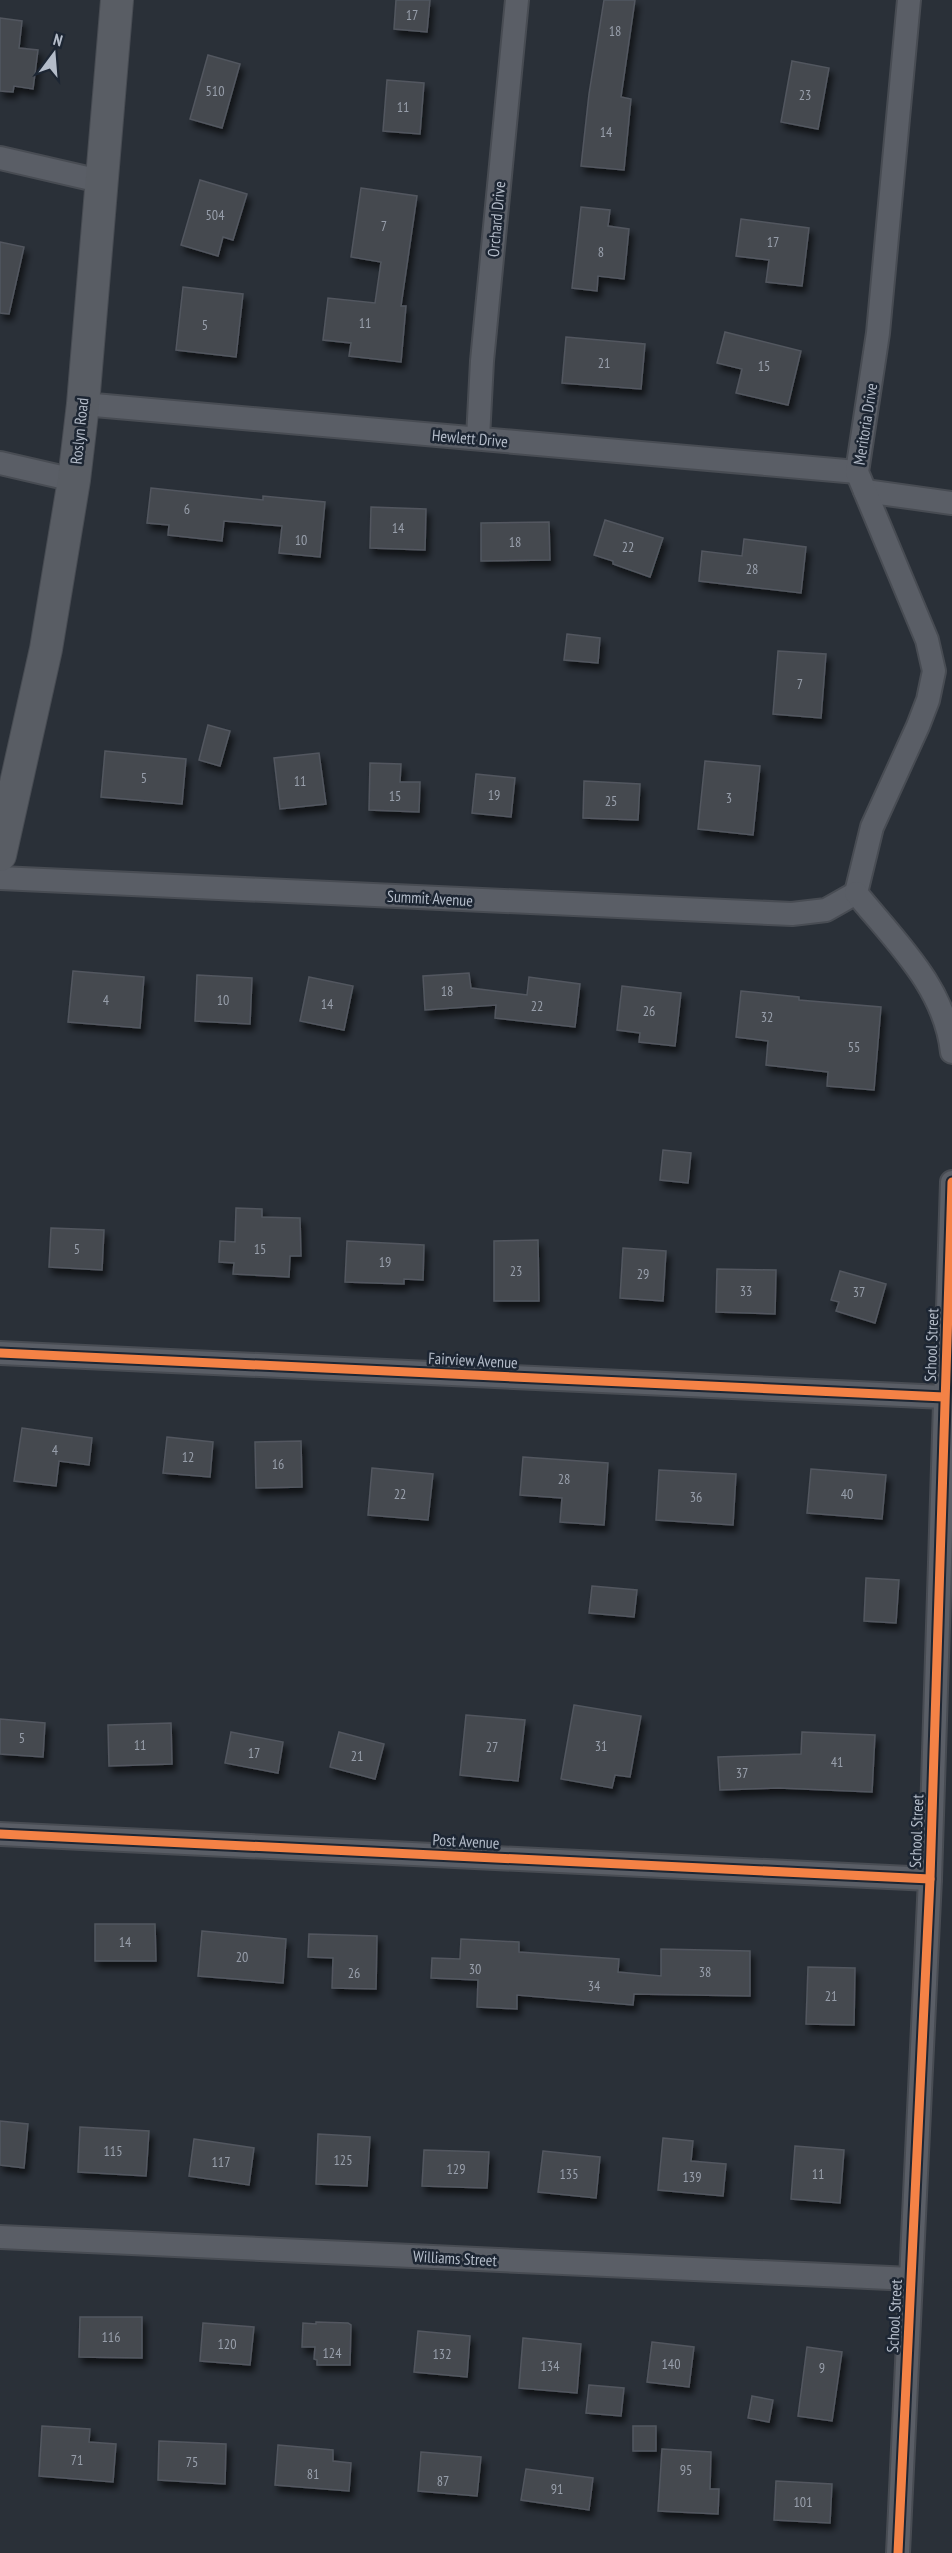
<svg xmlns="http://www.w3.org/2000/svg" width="952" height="2553" font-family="'PT Sans Narrow',sans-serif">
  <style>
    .building { fill: #444950; stroke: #52575f; stroke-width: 1.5; filter: url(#shadow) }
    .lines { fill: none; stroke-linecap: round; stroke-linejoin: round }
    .street-casing { stroke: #484c53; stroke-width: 26 }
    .secondary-casing { stroke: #484c53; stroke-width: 34 }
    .street { stroke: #5a5e66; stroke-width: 22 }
    .secondary { stroke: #595d64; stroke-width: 32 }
    .cycleway-casing { stroke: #1d2633; stroke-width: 13 }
    .cycleway { stroke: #f48246; stroke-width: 9 }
    .labels { text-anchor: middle; stroke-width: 5; stroke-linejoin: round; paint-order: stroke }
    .number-label { font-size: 14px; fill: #989fab }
    .street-label { font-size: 16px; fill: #b4bcc9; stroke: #1d2633 }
  </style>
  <defs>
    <filter id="shadow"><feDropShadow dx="3.5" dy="6" stdDeviation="3" flood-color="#0009"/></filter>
  </defs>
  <rect width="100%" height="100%" fill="#2a3038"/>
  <g class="building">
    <path d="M396 0H430L427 32 394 29Z"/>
    <path d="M604 0H635L621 97 631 99 624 170 581 166 589 94Z"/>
    <path d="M0 18 22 21 19 48 38 50 33 89 14 86 13 92 0 91Z"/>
    <path d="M208 55 240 64 222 128 190 119Z"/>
    <path d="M792 61 829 68 818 129 781 122Z"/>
    <path d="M387 80 424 83 420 134 383 131Z"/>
    <path d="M200 180 247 194 233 240 223 237 218 256 181 245Z"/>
    <path d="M361 188 417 196 401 306H406L401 362 349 356 351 343 323 340 328 298 375 303 381 262 351 257Z"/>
    <path d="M581 207 610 210 608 226 629 229 624 279 598 276 597 291 572 288Z"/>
    <path d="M741 219 809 228 802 286 766 282 769 260 736 256Z"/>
    <path d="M0 242 24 247 9 314 0 313Z"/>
    <path d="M183 287 243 294 236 357 176 350Z"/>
    <path d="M725 332 801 351 788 405 736 393 742 369 717 363Z"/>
    <path d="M566 337 645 344 641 389 562 383Z"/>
    <path d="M151 488 263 500V496L325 502 320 557 279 553 282 526 224 521 222 541 168 535 169 525 147 523Z"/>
    <path d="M371 507 426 509 425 550 370 548Z"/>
    <path d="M605 520 663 538 650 577 613 564V561L594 555Z"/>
    <path d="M549 522 550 560 481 561V523Z"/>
    <path d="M744 539 806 547 801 593 699 581 702 551 742 556Z"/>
    <path d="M567 634 600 638 598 663 564 660Z"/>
    <path d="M778 651 826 654 821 718 773 714Z"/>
    <path d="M208 725 230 731 220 766 199 760Z"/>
    <path d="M105 751 186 759 182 804 101 797Z"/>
    <path d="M319 753 326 804 280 809 274 758Z"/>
    <path d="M705 761 760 766 753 835 698 829Z"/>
    <path d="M370 763 401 764 400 782H420L419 812 369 810Z"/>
    <path d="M476 774 515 778 511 817 472 813Z"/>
    <path d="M584 781 640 784 638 820 583 818Z"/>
    <path d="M73 971 144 977 140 1028 68 1022Z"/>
    <path d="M469 973 471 988 527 995 529 977 580 984 575 1027 495 1018 496 1005 425 1010 423 976Z"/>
    <path d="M197 975 252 978 250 1024 195 1021Z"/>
    <path d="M309 977 353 986 344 1030 300 1021Z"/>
    <path d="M622 986 681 993 675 1046 639 1042 640 1033 617 1030Z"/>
    <path d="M741 991 799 997V1000L881 1007 874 1090 827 1086 828 1072 766 1065 768 1041 736 1037Z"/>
    <path d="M663 1150 691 1153 688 1183 660 1180Z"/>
    <path d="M236 1208 262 1209V1217L300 1218 301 1256H290L289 1277 233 1274 234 1263 219 1262 220 1241 235 1242Z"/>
    <path d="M51 1228 104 1230 102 1270 49 1267Z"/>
    <path d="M538 1240 539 1301H494V1241Z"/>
    <path d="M347 1241 424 1245 423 1280 404 1279V1284L345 1282Z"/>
    <path d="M623 1248 666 1251 663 1301 620 1298Z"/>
    <path d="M717 1269 776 1270 775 1314 716 1312Z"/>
    <path d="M840 1271 886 1284 875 1323 836 1311 839 1302 831 1300Z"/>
    <path d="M22 1428 92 1438 89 1465 59 1461 56 1486 14 1481Z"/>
    <path d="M167 1437 213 1442 210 1477 163 1473Z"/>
    <path d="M301 1441 302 1487 256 1488 255 1442Z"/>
    <path d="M523 1457 608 1463 604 1525 560 1522 562 1498 520 1495Z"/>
    <path d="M372 1468 433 1474 428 1520 368 1515Z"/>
    <path d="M811 1469 886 1475 882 1519 807 1513Z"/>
    <path d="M659 1470 736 1474 733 1525 656 1520Z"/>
    <path d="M866 1578 899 1580 896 1623 864 1621Z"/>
    <path d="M592 1586 637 1590 634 1617 589 1613Z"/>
    <path d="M574 1705 641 1716 630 1777 615 1775 612 1788 561 1779Z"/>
    <path d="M466 1715 525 1720 518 1781 460 1775Z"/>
    <path d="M0 1719 45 1723 43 1757 0 1754Z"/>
    <path d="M171 1723 172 1764 109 1766 108 1725Z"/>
    <path d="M231 1732 283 1742 278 1773 225 1763Z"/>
    <path d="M339 1732 384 1744 375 1779 330 1767Z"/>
    <path d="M802 1732 875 1735 872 1792 779 1788 720 1790 718 1757 801 1754Z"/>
    <path d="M95 1924H155L156 1961H95Z"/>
    <path d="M202 1931 286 1939 283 1983 198 1976Z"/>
    <path d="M309 1934 377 1936 376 1989 332 1988 333 1958 308 1957Z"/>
    <path d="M461 1939 519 1942V1952L619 1959 618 1972 661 1976V1949L750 1951V1996L634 1994 633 2005 517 1995V2009L477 2007 478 1980 431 1978 432 1958 460 1959Z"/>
    <path d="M808 1967 855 1968 854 2025 806 2024Z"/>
    <path d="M0 2121 28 2124 24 2168 0 2165Z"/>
    <path d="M80 2127 149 2131 146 2176 78 2172Z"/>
    <path d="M318 2134 370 2137 367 2186 316 2184Z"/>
    <path d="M663 2138 693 2141 691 2161 726 2164 723 2196 658 2190Z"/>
    <path d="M194 2139 254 2148 249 2185 189 2176Z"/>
    <path d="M795 2146 844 2150 840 2203 791 2199Z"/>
    <path d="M424 2150 489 2152 487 2188 422 2186Z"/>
    <path d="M543 2151 600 2157 596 2198 538 2192Z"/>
    <path d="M80 2317H142V2358L79 2357Z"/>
    <path d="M316 2322 348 2323 351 2325 350 2365H317V2360L314 2359 315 2347H302L303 2323 316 2324Z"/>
    <path d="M203 2323 254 2327 250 2365 200 2361Z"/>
    <path d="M418 2331 470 2336 467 2377 414 2372Z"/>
    <path d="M523 2338 581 2344 577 2393 519 2388Z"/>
    <path d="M652 2342 694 2347 689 2387 647 2382Z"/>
    <path d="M807 2347 842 2352 832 2421 798 2416Z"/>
    <path d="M589 2385 624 2388 621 2416 586 2413Z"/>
    <path d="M752 2396 773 2400 769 2422 748 2418Z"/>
    <path d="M42 2426 90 2429 89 2442 116 2444 113 2482 39 2476Z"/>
    <rect x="633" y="2426" width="23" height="25"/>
    <path d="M159 2441 226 2444 225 2484 158 2480Z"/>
    <path d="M278 2445 333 2450V2461L351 2463 349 2491 275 2485Z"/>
    <path d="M662 2449 711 2452 710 2489H719L718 2514 658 2511Z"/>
    <path d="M421 2452 481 2457 477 2496 418 2491Z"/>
    <path d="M526 2469 593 2478 589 2510 521 2500Z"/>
    <path d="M776 2481 832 2484 830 2523 774 2520Z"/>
  </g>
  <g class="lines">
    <defs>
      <g id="street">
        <path d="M0 158 100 181"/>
        <path d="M83 404 857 472"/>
        <path d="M478 438 482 361 517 0"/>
        <path d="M0 463 74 480"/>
        <path d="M865 491 952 503"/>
        <path d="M0 878 792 914 826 910 856 893"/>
        <path d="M856 893 872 827 918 726 928 700 934 671 927 640 857 472 878 333 909 0"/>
        <path d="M856 893C895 941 945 987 952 1052"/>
        <path d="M0 1353 944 1397"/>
        <path d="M0 1834 930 1879"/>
        <path d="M0 2237 911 2279"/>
        <path d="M898 2553 930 1879 952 1182"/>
      </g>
      <path id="secondary" d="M0 855 46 649 74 480 83 404 117 0"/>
    </defs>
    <use href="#street" class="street-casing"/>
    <use href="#secondary" class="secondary-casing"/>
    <use href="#street" class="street"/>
    <use href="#secondary" class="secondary"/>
    <defs>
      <g id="cycleway">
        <path d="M0 1353 944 1397"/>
        <path d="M0 1834 930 1879"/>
        <path d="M898 2553 930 1879 952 1182"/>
      </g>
    </defs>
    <use href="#cycleway" class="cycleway-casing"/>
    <use href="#cycleway" class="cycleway"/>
  </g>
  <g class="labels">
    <g class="number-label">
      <text x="412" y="20">17</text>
      <text x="615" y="36">18</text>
      <text x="215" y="96">510</text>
      <text x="805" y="100">23</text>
      <text x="403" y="112">11</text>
      <text x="606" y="137">14</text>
      <text x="215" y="220">504</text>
      <text x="384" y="231">7</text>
      <text x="773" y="247">17</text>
      <text x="601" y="257">8</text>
      <text x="365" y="328">11</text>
      <text x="205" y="330">5</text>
      <text x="604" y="368">21</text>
      <text x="764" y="371">15</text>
      <text x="187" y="514">6</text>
      <text x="398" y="533">14</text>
      <text x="301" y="545">10</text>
      <text x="515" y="547">18</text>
      <text x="628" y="552">22</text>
      <text x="752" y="574">28</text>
      <text x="800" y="689">7</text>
      <text x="144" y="783">5</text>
      <text x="300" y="786">11</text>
      <text x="494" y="800">19</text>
      <text x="395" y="801">15</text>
      <text x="729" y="803">3</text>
      <text x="611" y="806">25</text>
      <text x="447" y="996">18</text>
      <text x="106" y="1005">4</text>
      <text x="223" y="1005">10</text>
      <text x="327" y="1009">14</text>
      <text x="537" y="1011">22</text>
      <text x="649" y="1016">26</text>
      <text x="767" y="1022">32</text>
      <text x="854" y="1052">55</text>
      <text x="77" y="1254">5</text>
      <text x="260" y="1254">15</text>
      <text x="385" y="1267">19</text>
      <text x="516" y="1276">23</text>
      <text x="643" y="1279">29</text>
      <text x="746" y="1296">33</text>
      <text x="859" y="1297">37</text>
      <text x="55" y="1455">4</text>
      <text x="188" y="1462">12</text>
      <text x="278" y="1469">16</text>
      <text x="564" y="1484">28</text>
      <text x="400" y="1499">22</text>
      <text x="847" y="1499">40</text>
      <text x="696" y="1502">36</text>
      <text x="22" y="1743">5</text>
      <text x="140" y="1750">11</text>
      <text x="601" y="1751">31</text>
      <text x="492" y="1752">27</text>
      <text x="254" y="1758">17</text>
      <text x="357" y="1761">21</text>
      <text x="837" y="1767">41</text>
      <text x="742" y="1778">37</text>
      <text x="125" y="1947">14</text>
      <text x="242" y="1962">20</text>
      <text x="475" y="1974">30</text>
      <text x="705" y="1977">38</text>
      <text x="354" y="1978">26</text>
      <text x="594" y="1991">34</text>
      <text x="831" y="2001">21</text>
      <text x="113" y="2156">115</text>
      <text x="343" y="2165">125</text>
      <text x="221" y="2167">117</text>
      <text x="456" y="2174">129</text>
      <text x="569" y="2179">135</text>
      <text x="818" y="2179">11</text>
      <text x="692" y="2182">139</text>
      <text x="111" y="2342">116</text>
      <text x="227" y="2349">120</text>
      <text x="332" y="2358">124</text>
      <text x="442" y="2359">132</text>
      <text x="671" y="2369">140</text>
      <text x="550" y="2371">134</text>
      <text x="822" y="2373">9</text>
      <text x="77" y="2465">71</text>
      <text x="192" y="2467">75</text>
      <text x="686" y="2475">95</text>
      <text x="313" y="2479">81</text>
      <text x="443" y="2486">87</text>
      <text x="557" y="2494">91</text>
      <text x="803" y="2507">101</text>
    </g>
    <g class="street-label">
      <text transform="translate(496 219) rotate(-85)" y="6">Orchard Drive</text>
      <text transform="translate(865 424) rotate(-81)" y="6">Meritoria Drive</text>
      <text transform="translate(79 431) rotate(-84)" y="6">Roslyn Road</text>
      <text transform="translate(470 438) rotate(5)" y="6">Hewlett Drive</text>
      <text transform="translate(430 898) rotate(3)" y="6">Summit Avenue</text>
      <text transform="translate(931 1345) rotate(-88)" y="6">School Street</text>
      <text transform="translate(473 1360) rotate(3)" y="6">Fairview Avenue</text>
      <text transform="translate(916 1831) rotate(-88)" y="6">School Street</text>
      <text transform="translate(466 1841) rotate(3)" y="6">Post Avenue</text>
      <text transform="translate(455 2258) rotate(3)" y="6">Williams Street</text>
      <text transform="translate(894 2316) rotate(-87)" y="6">School Street</text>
    </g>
  </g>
  <g transform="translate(54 54) rotate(16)" stroke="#1d2633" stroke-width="4.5" paint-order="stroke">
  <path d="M0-4.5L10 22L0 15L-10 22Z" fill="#b4bcc9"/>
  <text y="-9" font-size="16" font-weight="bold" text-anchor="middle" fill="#b4bcc9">N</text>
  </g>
</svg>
